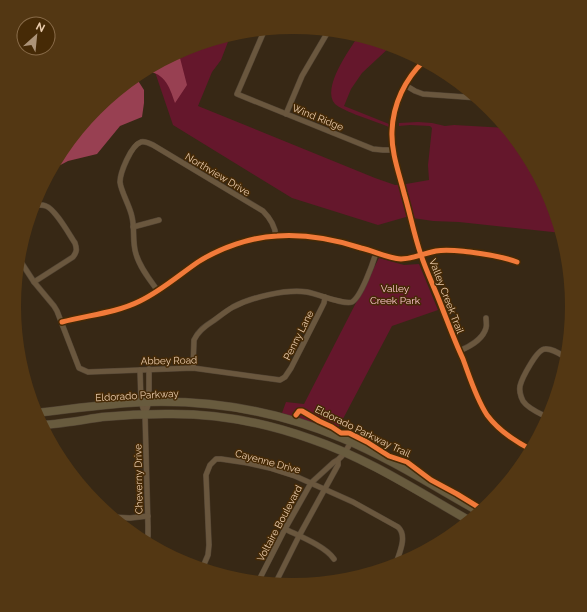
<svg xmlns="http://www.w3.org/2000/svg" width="587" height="612" font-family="Raleway,sans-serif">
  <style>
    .green { fill: #65172c }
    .forest { fill: #984052 }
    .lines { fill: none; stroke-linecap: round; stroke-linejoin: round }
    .stream { stroke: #3e877f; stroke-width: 1.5 }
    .street-casing { stroke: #524434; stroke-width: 6 }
    .primary-casing { stroke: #524434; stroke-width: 9 }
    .street { stroke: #6a573e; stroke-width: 5 }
    .primary { stroke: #685b3e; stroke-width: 8 }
    .cycleway-casing { stroke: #462a06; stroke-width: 8 }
    .cycleway { stroke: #f17a3a; stroke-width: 5 }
    .labels { text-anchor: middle; stroke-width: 3; stroke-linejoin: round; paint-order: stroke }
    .street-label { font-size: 10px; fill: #ebcdae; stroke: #462a06 }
    .park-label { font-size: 10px; fill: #fec6cf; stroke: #462a06 }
  </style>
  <rect width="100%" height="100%" fill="#372815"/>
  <g class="green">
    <path d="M231 34 221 60 212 72 198 106 375 178 395 185 406 184 429 180 428 165 432 128 430 126 410 125 399 126V123L418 122 432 123 445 126 454 125 507 128 526 151 552 199 562 233 459 222 433 221 406 217 378 225 292 198 173 125 155 72 170 57 187 48Z"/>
    <path d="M359 35 392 45 362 73 351 89 344 106 389 124V127C377 122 342 111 335 104 321 88 350 49 359 35Z"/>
    <path d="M379 258 404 265 419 264 438 310 392 326 336 432 282 413 286 402 304 404Z"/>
  </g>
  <g class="forest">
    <path d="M181 51 180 58 187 85 175 103C169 85 164 71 142 71Z"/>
    <path d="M135 76 144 90V103L142 117 120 126 97 154 68 161 51 170 61 151 96 108Z"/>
  </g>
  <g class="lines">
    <path class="stream" d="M66 145 69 141"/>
    <defs>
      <g id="street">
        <path d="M265 29 237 94 373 149 383 150H393"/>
        <path d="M424 61C405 79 393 104 392 131 391 152 399 173 404 193 410 213 414 235 421 255 426 270 433 285 439 300 447 320 454 340 463 359 470 378 476 398 487 415 499 431 514 441 532 450"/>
        <path d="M405 85 415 91 423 94 479 98"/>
        <path d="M286 114 302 76 329 30"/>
        <path d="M133 227 159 220"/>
        <path d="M19 259 34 282 73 257C77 252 77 249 75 243 69 234 55 209 46 206 41 204 37 205 33 206"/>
        <path d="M34 282 54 306 57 311 79 368 88 372 193 368 280 380 285 377 291 368 319 313 324 303 325 297"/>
        <path d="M158 291C150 280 140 268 136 254 132 242 135 229 132 217 130 206 121 192 120 182 120 173 131 145 141 142 145 141 149 143 153 145L263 211C270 218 275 226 276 236"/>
        <path d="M62 322C88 315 116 313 140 301 161 291 179 275 198 262 220 248 251 237 277 236 306 234 333 239 361 248 374 251 388 258 401 259 413 259 425 253 436 251 448 249 459 251 470 252 486 254 501 256 517 262"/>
        <path d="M459 351C469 347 483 339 486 328 487 325 486 321 486 318"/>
        <path d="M193 368 194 340C198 331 205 326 213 321 220 316 226 311 233 307 252 297 286 289 307 292 318 294 344 305 352 302 361 297 373 263 376 253"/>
        <path d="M140 370 141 402 145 414 148 526V536L146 543"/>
        <path d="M145 414 149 402V369"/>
        <path d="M549 418C541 414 528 409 523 401 521 397 519 391 520 386 522 378 537 349 545 349 553 348 561 355 568 359"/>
        <path d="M112 517 130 518 148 516"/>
        <path d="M285 529C299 536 325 546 334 559"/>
        <path d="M202 569 208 555 209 545 206 475 210 465 216 459H221L248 463 270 468 295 476 353 502 398 527C408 536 399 554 395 566"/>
        <path d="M258 582 285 529 311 483 334 462C342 459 347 449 351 442"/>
        <path d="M275 584 299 536 338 465V461"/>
      </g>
      <g id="primary">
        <path d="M35 413C72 409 110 403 147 402 214 400 280 412 342 438 390 458 435 487 480 512"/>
        <path d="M42 425C62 424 82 420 102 417 123 415 144 414 165 414 215 413 264 422 311 439 367 458 419 492 470 521"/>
      </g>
    </defs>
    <use href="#street" class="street-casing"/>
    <use href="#primary" class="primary-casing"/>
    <use href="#street" class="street"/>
    <use href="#primary" class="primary"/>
    <defs>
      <g id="cycleway">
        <path d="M424 61C405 79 393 104 392 131 391 152 399 173 404 193 410 213 414 235 421 255 426 270 433 285 439 300 447 320 454 340 463 359 470 378 476 398 487 415 499 431 514 441 532 450"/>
        <path d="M62 322C88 315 116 313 140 301 161 291 179 275 198 262 220 248 251 237 277 236 306 234 333 239 361 248 374 251 388 258 401 259 413 259 425 253 436 251 448 249 459 251 470 252 486 254 501 256 517 262"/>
        <path d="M296 415 299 411H302L319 421 332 427 341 433H349L367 442 381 451 389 456 407 462 431 480 457 494 483 510"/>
      </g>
    </defs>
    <use href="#cycleway" class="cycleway-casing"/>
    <use href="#cycleway" class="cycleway"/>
  </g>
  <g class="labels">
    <g class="street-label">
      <text transform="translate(318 117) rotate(22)" y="4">Wind Ridge</text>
      <text transform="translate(218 174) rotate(31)" y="4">Northview Drive</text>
      <text transform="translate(447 296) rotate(69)" y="4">Valley Creek Trail</text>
      <text transform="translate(298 335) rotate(-63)" y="4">Penny Lane</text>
      <text transform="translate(169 360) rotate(-1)" y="4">Abbey Road</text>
      <text transform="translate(137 395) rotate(-3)" y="4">Eldorado Parkway</text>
      <text transform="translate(363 431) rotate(26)" y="4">Eldorado Parkway Trail</text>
      <text transform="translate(268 461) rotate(15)" y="4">Cayenne Drive</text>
      <text transform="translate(138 479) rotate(-91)" y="4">Cheverny Drive</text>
      <text transform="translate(279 523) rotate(-62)" y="4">Voltaire Boulevard</text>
    </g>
    <g class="park-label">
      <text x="395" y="292">Valley<tspan x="395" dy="12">Creek Park</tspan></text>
    </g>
  </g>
  <path d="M0 0H587V612H0ZM21 306a272 272 0 1 1 544 0a272 272 0 1 1-544 0Z" fill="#533713" fill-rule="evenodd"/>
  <g transform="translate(36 36) rotate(27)"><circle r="19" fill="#462a06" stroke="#886b49"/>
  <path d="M0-3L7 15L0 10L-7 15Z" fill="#ac9378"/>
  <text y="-6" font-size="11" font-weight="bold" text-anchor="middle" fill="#ebcdae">N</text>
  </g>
</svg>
